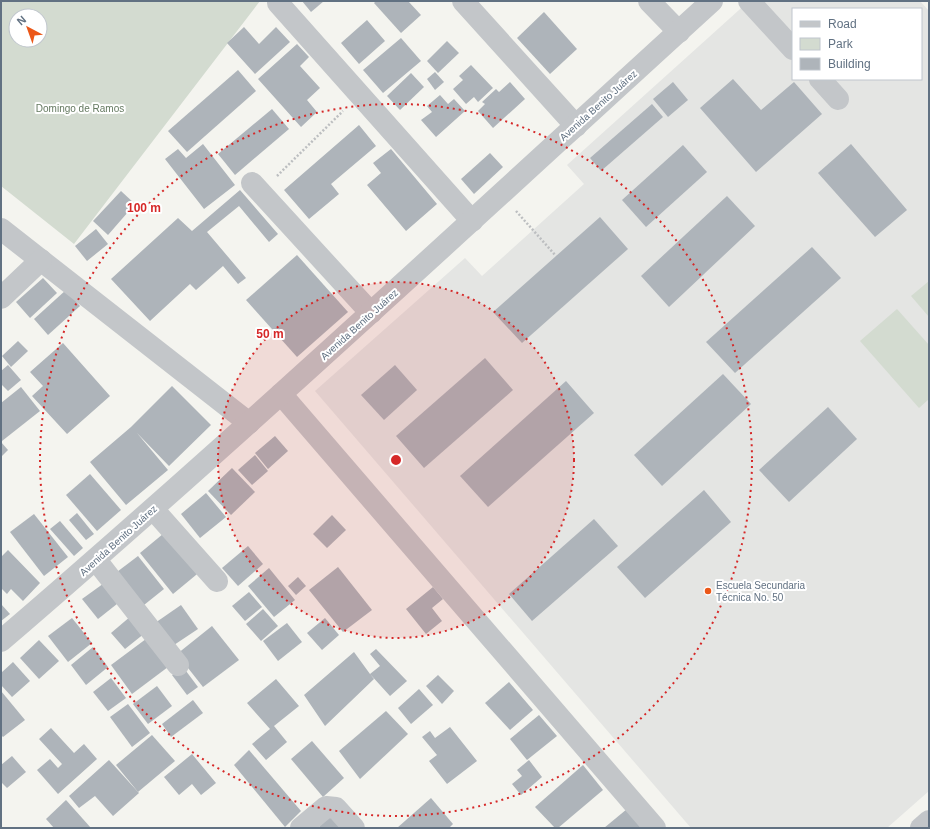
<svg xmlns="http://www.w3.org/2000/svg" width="930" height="829" font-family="Arial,sans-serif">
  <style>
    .built { fill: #e4e5e3; fill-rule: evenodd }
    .green { fill: #d3dbd0; fill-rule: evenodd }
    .building { fill: #aeb4ba }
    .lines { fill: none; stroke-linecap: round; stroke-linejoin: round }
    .path { stroke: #bcbec0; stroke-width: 2.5; stroke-dasharray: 2 2; stroke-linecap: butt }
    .minor { stroke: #c3c6c9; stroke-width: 22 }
    .ring { fill: none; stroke: #d62828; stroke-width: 2; stroke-dasharray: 2 4 }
    .poi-dot { fill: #eb5718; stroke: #fff; stroke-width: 1.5 }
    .labels { text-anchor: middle; stroke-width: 4; stroke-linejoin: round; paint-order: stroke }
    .street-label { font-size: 10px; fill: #617182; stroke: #fff }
    .park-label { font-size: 10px; fill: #647960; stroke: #fff }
    .poi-label { font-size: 10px; fill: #617182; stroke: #fff; text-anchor: start }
    .centre { fill: #d62828; stroke: #fff; stroke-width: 2 }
    .ring-label { font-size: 12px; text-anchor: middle; font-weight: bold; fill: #d62828; stroke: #fff; stroke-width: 4; stroke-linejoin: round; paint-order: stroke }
  </style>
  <rect width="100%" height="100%" fill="#f4f4ef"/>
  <path class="built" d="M749 1H920L929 11V791L887 828H691L315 391 465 258 482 276 584 184 567 165ZM793 9H921V79H793Z"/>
  <g class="green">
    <path d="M1 1H260L74 244 1 186ZM16 16H40V40H16Z"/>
    <path d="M929 281V317L911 296Z"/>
    <path d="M897 309 929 345V399L919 408 860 341Z"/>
  </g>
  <g class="building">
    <path d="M302 1H324L311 12Z"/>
    <path d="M376 1H408L421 15 401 33 374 3Z"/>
    <path d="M544 12 577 49 550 74 517 38Z"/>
    <path d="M367 20 385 41 359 64 341 43Z"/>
    <path d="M244 27 259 44 276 27 290 42 255 74 227 43Z"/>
    <path d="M401 38 421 61 383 93 363 70Z"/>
    <path d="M447 41 459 53 438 73 427 61Z"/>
    <path d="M297 44 309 57 300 66 320 88 307 100 317 112 301 127 258 79Z"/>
    <path d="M471 65 493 88 478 102 474 97 466 104 453 89 463 80 459 76Z"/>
    <path d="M238 70 256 91 187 152 168 131Z"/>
    <path d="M435 72 444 82 435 90 427 79Z"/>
    <path d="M411 73 424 87 400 110 387 96Z"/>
    <path d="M733 79 761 110 794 82 822 114 756 172 700 108Z"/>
    <path d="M510 82 525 99 493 128 478 111 485 104 482 102 496 89 499 92Z"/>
    <path d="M673 82 688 100 668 117 653 99Z"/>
    <path d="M440 95 448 104 454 99 465 111 436 137 421 120 432 112 427 106Z"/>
    <path d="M652 104 663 117 601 171 590 158Z"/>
    <path d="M272 109 289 129 235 175 218 154Z"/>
    <path d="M359 125 376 146 331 184 339 194 309 219 284 190Z"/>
    <path d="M203 144 235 185 204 209 165 159 178 149 186 158Z"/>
    <path d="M851 144 907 210 875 237 818 173Z"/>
    <path d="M683 145 707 172 646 227 622 200Z"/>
    <path d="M391 149 437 204 406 231 367 185 381 173 373 163Z"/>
    <path d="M490 153 503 167 474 194 461 179Z"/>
    <path d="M240 190 278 234 269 242 239 206 207 232 246 278 238 284 223 266 196 290 190 284 150 321 111 279 178 218 192 231Z"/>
    <path d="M121 191 135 204 108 235 93 221Z"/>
    <path d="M727 196 755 226 669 307 641 276Z"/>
    <path d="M600 217 628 249 522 343 493 312Z"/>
    <path d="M96 229 108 244 87 261 75 246Z"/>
    <path d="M812 247 841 278 735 373 706 342Z"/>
    <path d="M297 255 348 312 297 357 246 300Z"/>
    <path d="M43 278 57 293 30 318 16 302Z"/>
    <path d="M66 290 80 306 48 335 34 319Z"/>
    <path d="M18 341 28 351 11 367 2 356Z"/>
    <path d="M63 343 110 396 67 434 32 396 43 386 30 372Z"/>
    <path d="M485 358 513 390 424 468 396 436Z"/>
    <path d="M8 365 21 380 8 391 1 384V371Z"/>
    <path d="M395 365 417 390 384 420 361 395Z"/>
    <path d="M723 374 751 404 662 486 634 455Z"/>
    <path d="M566 381 594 413 488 507 460 476Z"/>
    <path d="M172 386 211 425 169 466 137 433 168 470 126 505 90 462 131 427Z"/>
    <path d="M21 387 40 411 2 441 1 403Z"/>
    <path d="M828 407 857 439 789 502 759 470Z"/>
    <path d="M275 436 288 451 268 469 255 453Z"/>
    <path d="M1 442 8 450 1 457Z"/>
    <path d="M255 455 268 471 252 485 238 470Z"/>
    <path d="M232 468 255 492 231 515 208 491Z"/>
    <path d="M90 474 121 510 97 531 66 495Z"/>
    <path d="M704 490 731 522 645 598 617 567Z"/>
    <path d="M206 493 226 517 200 538 181 514Z"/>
    <path d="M77 513 94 534 86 540 69 520Z"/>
    <path d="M34 514 68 557 44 576 10 532Z"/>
    <path d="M332 515 346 530 327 548 313 534Z"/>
    <path d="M594 519 618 546 532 621 509 594Z"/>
    <path d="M60 521 83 548 74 556 50 529Z"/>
    <path d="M169 529 202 570 173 594 140 553Z"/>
    <path d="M248 546 263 564 238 586 222 568Z"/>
    <path d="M8 550 40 583 23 601 11 589 7 594 1 588V557Z"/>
    <path d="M138 556 164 589 139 609 113 575Z"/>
    <path d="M338 567 372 610 343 632 309 590Z"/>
    <path d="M269 568 295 600 274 617 248 586Z"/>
    <path d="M298 577 306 586 296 595 288 586Z"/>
    <path d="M107 581 122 600 98 619 82 599Z"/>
    <path d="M433 587 443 599 432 608 442 621 426 634 406 609Z"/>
    <path d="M249 592 262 607 245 621 232 606Z"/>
    <path d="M1 604 10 614 1 621Z"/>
    <path d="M181 605 198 629 171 647 155 623Z"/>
    <path d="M263 609 278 626 261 641 246 624Z"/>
    <path d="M131 616 145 633 125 649 111 633Z"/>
    <path d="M72 618 92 643 68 662 48 636Z"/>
    <path d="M325 618 339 635 322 650 307 633Z"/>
    <path d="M287 623 302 642 278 661 263 641Z"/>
    <path d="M212 626 239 660 203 687 177 654Z"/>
    <path d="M150 636 172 664 132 694 111 665Z"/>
    <path d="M39 640 59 661 39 679 20 658Z"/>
    <path d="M93 647 108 667 86 685 71 665Z"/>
    <path d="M376 649 407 681 390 696 370 674 374 679 325 726 304 695 354 652 370 674 380 666 370 654Z"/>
    <path d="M13 662 30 681 12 697 1 685V673Z"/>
    <path d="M183 667 198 687 187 695 172 675Z"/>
    <path d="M438 675 454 691 442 704 426 686Z"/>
    <path d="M111 678 126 698 108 711 93 692Z"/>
    <path d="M276 679 299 706 274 726 287 742 266 760 252 744 270 729 247 703Z"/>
    <path d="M509 682 533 710 510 730 485 703Z"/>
    <path d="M157 686 172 706 148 724 133 704Z"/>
    <path d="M419 689 433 705 411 724 398 708Z"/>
    <path d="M1 691 25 720 3 737 1 735Z"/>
    <path d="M193 700 203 713 171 737 162 724Z"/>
    <path d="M128 704 150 733 132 747 110 717Z"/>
    <path d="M386 711 408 734 360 779 339 751Z"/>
    <path d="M539 715 557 736 527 760 510 739Z"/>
    <path d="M450 727 477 761 447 784 429 761 437 755 422 737 430 731 435 738Z"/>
    <path d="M51 728 74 753 84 744 97 759 58 794 37 770 50 759 58 768 62 764 39 739Z"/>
    <path d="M152 735 175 761 138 792 116 765Z"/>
    <path d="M312 741 344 778 323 797 291 759Z"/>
    <path d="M249 750 301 811 285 827 234 765Z"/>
    <path d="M192 754 216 783 201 795 192 784 179 795 164 777Z"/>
    <path d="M12 756 26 772 7 788 1 782V765Z"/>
    <path d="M109 760 139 793 113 816 95 796 79 808 69 796Z"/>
    <path d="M529 760 542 777 521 795 512 784 522 776 517 770Z"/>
    <path d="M583 765 603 790 558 828H555L535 807Z"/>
    <path d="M431 798 453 824 449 828H397Z"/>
    <path d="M66 800 91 828H54L46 819Z"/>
    <path d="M627 809 643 828H604Z"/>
    <path d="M336 811 349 828H321L319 826Z"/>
  </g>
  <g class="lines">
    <g class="path">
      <path d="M277 176 343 111"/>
      <path d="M516 211 556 256"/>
    </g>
    <g class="minor">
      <path d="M463 1 576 126"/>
      <path d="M649 1 679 32"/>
      <path d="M749 1 793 49"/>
      <path d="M278 3 472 221"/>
      <path d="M820 79 838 99"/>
      <path d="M252 183 371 313"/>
      <path d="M1 229 249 423"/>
      <path d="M1 298 41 260"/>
      <path d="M281 394 655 828"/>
      <path d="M153 509 217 581"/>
      <path d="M96 560 178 665"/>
      <path d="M1 641C243 433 476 216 712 1"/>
      <path d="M301 828 326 807 336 808 354 828"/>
      <path d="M921 828 929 821"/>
    </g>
  </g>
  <circle cx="396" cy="460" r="178" fill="#d62828" fill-opacity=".12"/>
  <g class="ring">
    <circle cx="396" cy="460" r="178"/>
    <circle cx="396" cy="460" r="356"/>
  </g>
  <circle class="poi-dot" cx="708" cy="591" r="4"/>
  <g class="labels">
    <g class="street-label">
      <text transform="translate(598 105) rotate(-42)" y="4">Avenida Benito Juárez</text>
      <text transform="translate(359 324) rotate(-42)" y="4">Avenida Benito Juárez</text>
      <text transform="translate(118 540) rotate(-42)" y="4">Avenida Benito Juárez</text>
    </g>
    <g class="park-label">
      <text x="80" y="112">Domingo de Ramos</text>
    </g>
    <g class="poi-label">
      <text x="716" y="589">Escuela Secundaria<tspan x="716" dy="12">Técnica No. 50</tspan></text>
    </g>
  </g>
  <circle cx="396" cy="460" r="6" class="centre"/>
  <g class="ring-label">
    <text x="144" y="212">100 m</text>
    <text x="270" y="338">50 m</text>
  </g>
  <rect width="930" height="829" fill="none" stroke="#617182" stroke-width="4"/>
  <rect x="792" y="8" width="130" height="72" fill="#ffffff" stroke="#c0c6cd"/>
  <rect x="800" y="21" width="20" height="6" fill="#c3c6c9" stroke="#c0c6cd"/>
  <text x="828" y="28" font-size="12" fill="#617182">Road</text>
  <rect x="800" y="38" width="20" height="12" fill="#d3dbd0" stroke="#c0c6cd"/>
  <text x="828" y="48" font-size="12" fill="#617182">Park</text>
  <rect x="800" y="58" width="20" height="12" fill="#aeb4ba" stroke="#c0c6cd"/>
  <text x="828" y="68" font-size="12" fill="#617182">Building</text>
  <g transform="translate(28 28) rotate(319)"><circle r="19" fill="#ffffff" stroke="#c0c6cd"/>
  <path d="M0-3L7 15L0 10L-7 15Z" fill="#eb5718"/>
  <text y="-6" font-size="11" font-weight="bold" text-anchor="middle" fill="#617182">N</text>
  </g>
</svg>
